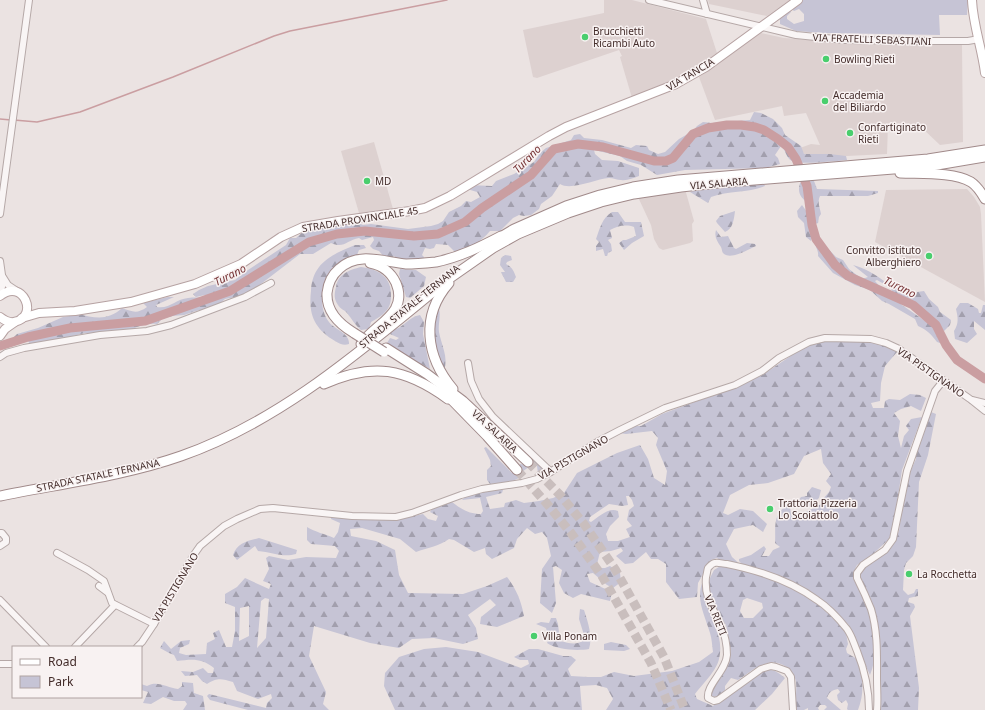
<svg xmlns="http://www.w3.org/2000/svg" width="985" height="710" font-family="'Noto Sans',sans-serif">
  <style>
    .built { fill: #ddd1d0 }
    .green { fill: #c6c4d5 }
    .forest { fill: url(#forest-firs); fill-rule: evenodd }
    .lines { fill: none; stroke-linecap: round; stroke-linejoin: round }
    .stream { stroke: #ca9ea1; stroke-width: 1.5 }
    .river { stroke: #ca9ea1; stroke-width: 9 }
    .highway-tunnel { stroke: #c9bebd; stroke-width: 9; stroke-dasharray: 9 4.5; stroke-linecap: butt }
    .minor-casing { stroke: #b5a8a7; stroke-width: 8 }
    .major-casing { stroke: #b6a2a2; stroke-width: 10 }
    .highway-casing { stroke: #a18a8a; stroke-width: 11 }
    .minor { stroke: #f9f5f5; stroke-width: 6 }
    .major { stroke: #fff; stroke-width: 8 }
    .highway { stroke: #fff; stroke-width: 9 }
    .highway-bridge-casing { stroke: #a18a8a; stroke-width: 11; stroke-linecap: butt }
    .highway-bridge { stroke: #fff; stroke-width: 9 }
    .poi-dot { fill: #49ce6d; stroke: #f8f2f2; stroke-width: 1.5 }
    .labels { text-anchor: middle; stroke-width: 3; stroke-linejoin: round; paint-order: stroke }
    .poi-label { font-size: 10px; fill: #432c2a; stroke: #f8f2f2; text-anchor: start }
    .street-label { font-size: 10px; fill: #432c2a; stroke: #f8f2f2 }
    .water-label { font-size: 11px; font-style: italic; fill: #773436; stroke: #f8f2f2 }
  </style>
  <defs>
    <pattern id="forest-firs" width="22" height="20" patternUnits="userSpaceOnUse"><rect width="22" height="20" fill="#c6c4d5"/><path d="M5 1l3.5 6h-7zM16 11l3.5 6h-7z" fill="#a29fad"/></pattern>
  </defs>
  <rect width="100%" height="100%" fill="#ebe3e2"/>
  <g class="built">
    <path d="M604 0H632L706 19 717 53 694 71 676 81 632 98 620 57 622 56 619 50 537 78 533 77 523 30 604 13Z"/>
    <path d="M708 0H790L767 16 709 4Z"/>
    <path d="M761 33 784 38 841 42 962 45 963 142 940 145 921 127 888 125 887 154 807 158 800 148 811 144 820 145 806 113 784 116 782 106 715 120 699 77Z"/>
    <path d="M374 142 393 209 359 213 341 151Z"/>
    <path d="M685 189 694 221 692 224 693 241 690 243 663 250 659 248 654 239 651 225 638 197 651 196Z"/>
    <path d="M967 189 974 197 980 207 981 214 985 302 875 242 886 190Z"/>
  </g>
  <path class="green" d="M803 0H968L967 15H939L940 35 824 33 796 31 780 24V17L789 9 791 12 787 16V19L794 24 804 21V14L799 9 794 11 791 8Z"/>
  <g class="forest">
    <path d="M754 112 761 113 773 119 782 128 785 135 801 146 804 154H830L846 156 847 160C837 161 799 165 792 161 786 158 786 150 781 146L775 155 778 158 780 164 765 168 685 170 657 175 641 165 627 161 620 156 594 150 595 154 602 160 618 161 639 168V176C633 178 627 181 621 180 617 180 613 178 609 178 595 179 571 191 560 184L552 196 541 204 539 209 531 215 524 216 519 215 513 218 500 231H490C482 241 467 251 454 251L448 245 436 244 434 248 430 249 425 248 422 255 424 257 423 260 407 259 401 261 394 256 389 259 385 258 379 251 373 249 370 246 374 240 373 237 362 240 359 238C347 240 344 249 331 243L313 254H300L257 287 253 296 230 298 225 299 214 309 207 310H199L184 315 172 316 162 319 157 324C150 323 143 325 137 327 134 328 132 330 128 331 122 332 115 330 109 331L108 334 85 333 65 338 31 345 27 340C46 335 65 331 85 328 98 327 109 330 121 324L119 322C98 318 61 327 40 332 31 334 22 338 13 338L17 334 38 328 63 317 76 315 78 314C95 318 108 321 122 308 133 312 137 314 147 307L143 303 168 297H174L156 305 157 307C170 309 176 299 188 298 193 297 198 298 204 297L205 295 196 297 193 294 199 290 208 286 235 280 248 270 286 245 290 238H296L304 231 315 227 334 226 356 222 363 225 371 224 408 229 431 226 438 224 443 221 449 212 461 206 466 201 471 202 480 197 477 192 467 189 469 185 492 186 496 181 514 174 534 162 540 153 546 148 571 140 574 135 580 134 584 138 602 140 631 148 636 145 647 146 649 150 658 154 665 152 679 139 693 131 697 126 703 122 712 123 750 120Z"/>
    <path d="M807 179 814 181 817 189 878 191V193L868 196H820C817 202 820 208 821 214L819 217 818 223 815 224 811 219 812 208C805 199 796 197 800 183Z"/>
    <path d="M764 184 765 186C748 193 729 190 711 197L708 203 690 192 700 189Z"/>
    <path d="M802 205C804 208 807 211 807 214 808 221 808 226 814 232L811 241 806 237 804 223 798 217 797 211Z"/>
    <path d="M735 211C734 219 733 229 725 232L717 223 716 221 720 216Z"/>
    <path d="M612 212H618L625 222H641L644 236 632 243 624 250 619 243 623 240H626L636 236 634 227C626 224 617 226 610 230L612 238 608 240 611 244 612 251 608 253 607 256H605L603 249 596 251V246L599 242 596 239C600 228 602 218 612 212Z"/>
    <path d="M716 230 721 237 728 236 734 248 736 249 747 243 755 244 756 246C749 249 730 261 723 253 722 252 722 249 721 247 717 241 714 237 716 230Z"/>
    <path d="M819 239 836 257 843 260 849 269 862 279 868 277 853 265C864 268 875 274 884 281V284L877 280 875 281 882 289 889 291 902 305 938 330 941 339 940 343 937 342C931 334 927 330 918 326L915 319 889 304 882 301 870 290 855 285 833 273 818 256C819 250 814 246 815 240Z"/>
    <path d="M355 245H364L366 248 359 250 357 255C335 260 321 276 322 299 322 307 324 316 329 322 335 330 350 333 349 344 344 346 340 344 335 341 315 329 308 315 311 291 311 284 313 276 317 270 325 257 341 251 355 245Z"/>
    <path d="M505 255 511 256 512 260 507 262 506 264C512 267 514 271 516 277L513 282H506L501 272H505L500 265 501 258Z"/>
    <path d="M361 267C378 269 392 277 391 296 391 301 390 307 386 311 382 316 376 319 371 322L369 329 361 330C355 325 352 319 347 313 345 310 340 309 338 305 334 299 334 295 336 287 338 274 349 270 361 267Z"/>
    <path d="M400 269 416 270 426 277 424 286 410 298 406 297 399 274Z"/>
    <path d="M891 286 901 289 906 288 915 296 917 292 924 291 929 299 938 307 940 312 951 320 950 325 944 331 932 317 924 312 909 299 892 292Z"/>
    <path d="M960 303H968L978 309 979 313H981L983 305H985V330L974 321V329L977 334 967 343 955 339 954 331C959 323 958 318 956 309Z"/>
    <path d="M439 309C441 316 438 324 439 332 441 344 449 358 444 370 442 368 439 365 438 362 433 349 433 322 439 309Z"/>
    <path d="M420 315 424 322 423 334 430 369 393 348 387 343 390 338 396 340 399 338 390 334 392 330C403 329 409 316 420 315Z"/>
    <path d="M826 341 870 342 883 345 897 352 885 366 881 383 880 401 871 403 873 408H884L885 401 889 399 900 400 910 394 920 395 926 398 921 411 911 406 901 409 894 413 900 421 898 436 901 448 904 436 909 430 906 426 911 419 922 417 902 470 894 523 889 539 872 555 857 565 855 569 854 575C858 589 865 600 869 613 875 633 878 656 870 675L854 641 852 631 848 624 818 597 746 568 739 561V559L751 555 764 546 766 549 762 556H769L773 550 780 547 775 543C776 528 772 516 786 506L790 507 791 515 794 520 803 515 806 512 825 502 823 499 829 492 831 487 826 481 831 474 823 463 821 449 804 456 794 474 768 483 749 485 730 495 723 513 728 515 740 509 753 511 767 524 763 532 753 525 734 529 726 544 732 557 742 566 724 563 717 558 711 560 698 583 697 597 679 599 666 582V564L658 559H651L646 552 633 563 625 564 616 556 623 551 621 548 611 551 600 552 596 568H605L610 566 620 573 621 582 613 588 607 585 593 573 587 574 590 582 612 592 610 601 581 594 573 598 564 593 559 583 562 570 556 566 553 567 556 603 552 613 540 603 542 569 551 556 547 538 542 532 535 534 527 528 517 539 514 548 492 559 486 554 485 548 474 552 454 540 449 539C439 546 427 548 416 552L400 539 362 528 350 529 351 536 376 541 395 550 399 575 408 593 463 594 487 586 507 577C516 589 521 600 524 616L497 627 480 624 481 617 496 605 490 599 468 615 476 628 478 639 463 644 434 638 412 639 399 648 370 643 314 626 309 656 326 692 323 704 329 710H248L210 700 207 696 209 694 266 708 267 703 272 698 271 694 258 699 237 691 233 682C222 679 218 677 207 684L202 681 197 675 185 676 181 671 193 672 203 668 208 673H213L214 668C201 658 193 659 177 661L174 655 169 653 160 648 164 641 171 649 181 641 190 640 189 644 180 648 179 653 186 655 206 654 207 643 215 639 213 633 219 630 226 647H232L235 631V607L225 603V594L237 587 245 578 269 589 271 584 263 581 269 569 266 558 269 556 288 560 306 557 336 558 339 551 335 546 311 544 307 540V527C315 532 325 534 334 538L338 532 340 523 331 519V516L354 519 395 520 423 514 428 519 436 521 438 516 430 512 432 509 452 502C461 509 469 514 481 514L483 511 480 498 462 500C471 490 490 490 503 490L502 493 486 497 490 509 504 507 505 503 516 500 524 503 539 501 553 498 564 493 577 473 617 453 640 445 648 459 654 478 665 485 667 471 656 445 658 438 652 431 626 434 619 433 634 426H641L662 414 697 401 736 388 764 374 798 351 811 345ZM626 496H629L632 500 634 506 629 510 627 520 632 526 626 529 630 537 618 541H608L606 534 610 526 619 517 618 511C608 507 599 517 591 522L589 521 590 517 609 504 622 506 628 505ZM265 598 269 599 266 638 257 648 261 601ZM249 606V636L239 641 240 608Z"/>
    <path d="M931 412 936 414 935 419 928 455 919 482 916 547 913 556 906 563 904 570 903 590 908 595 914 593 916 589H918V596L909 598 908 602 914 604 915 607 910 616 919 688 918 710H880L879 684 880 640 875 618 860 578V572L863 568 895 540 899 531 906 481 916 459V451L927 418Z"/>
    <path d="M521 445 545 470 544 471 538 473 537 466 534 463 518 475 519 478C510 483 500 483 490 484L487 480V470L491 466 490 460 484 448 486 447 512 473 515 472 520 464 528 465 515 446Z"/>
    <path d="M812 487 821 490 819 498 809 507H805L797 502 801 497 807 496V493Z"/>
    <path d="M259 538 297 550 296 554C283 558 272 552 258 551L255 546 237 560 233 555C237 543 247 541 259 538Z"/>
    <path d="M722 565 779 581 818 604 839 624 846 633 848 644 846 649 847 653 857 659C863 678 865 691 858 710H848L847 709 848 704 846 700 842 703 838 700 837 695 840 692 838 689C832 690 829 692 827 698L841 710H824L827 707 825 705H820L818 708 819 710H808V708L804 710H796C795 701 797 691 796 682 794 668 778 659 765 664 755 667 746 675 738 680L731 678 725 686V690L721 695 714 697 711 695V689L729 662 731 653 726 625 715 610 709 597V580L714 570ZM747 598 762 603 763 608 753 618H744L740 611 743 600Z"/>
    <path d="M703 581C703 589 704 597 707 605 713 623 724 638 719 659 717 670 702 685 695 694L697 699 713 706C725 697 758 669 771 670 777 671 780 674 785 678L772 694 755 710H606L613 699 607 688 596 685 580 686 582 710H395L384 686 385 673 399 657 424 649 446 647 478 652 521 668 529 664 528 660H520L514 657 529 649H538L563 656H571L576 660 568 669 571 676 588 677H601L614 672 634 676 672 671 699 662 713 652C712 646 712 639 710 633 705 615 695 599 703 581Z"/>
    <path d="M580 609 584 610C588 622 593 637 589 649 578 651 557 650 547 643L549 639 546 628 536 624 541 622 549 623 551 618H556L558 624 560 641C569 643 576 646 584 640V635L579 619Z"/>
    <path d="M611 642 626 645 630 649 624 651 604 650V644Z"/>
    <path d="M182 682 193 683 194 693 203 696 205 710H183L187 704 185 701H174L163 697 151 704 143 703 148 692 141 690V684L147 686C158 680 167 688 178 689L182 686Z"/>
  </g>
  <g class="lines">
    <g class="stream">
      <path d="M0 119 11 120"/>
      <path d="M14 120 37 122 80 112 173 77 274 36 290 31 447 0"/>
    </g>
    <path class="river" d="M0 346 28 337 70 328 145 321 230 291 309 242 337 234 365 231 414 236 438 234 465 222 482 208 531 175 554 149 578 144 603 147 654 161H666L673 158 693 134 708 128 727 125H741L755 127 764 130 778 139 788 147 796 159 807 186 812 225 816 239 835 265 848 276 913 305 936 325 946 345 957 360 985 379"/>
    <g class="highway-tunnel">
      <path d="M528 462 561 496 584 524 615 569 664 657 685 710"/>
      <path d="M517 470 548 505 571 533 602 576 651 663 671 710"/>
    </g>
    <defs>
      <g id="minor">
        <path d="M649 0 796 35 845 40 933 41H968L979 39"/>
        <path d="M703 0 707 14"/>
        <path d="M0 214 29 0"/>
        <path d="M0 261 3 282 0 295"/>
        <path d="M3 277 8 285 17 291"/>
        <path d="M0 357 6 353 24 348 100 335 147 331 171 325 245 297 271 283"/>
        <path d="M468 363 471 381 479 399 493 417 551 472"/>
        <path d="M972 400 985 403"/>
        <path d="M0 533H2L6 538V542L0 546"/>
        <path d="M57 553 88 570 104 581 112 603 154 624"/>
        <path d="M99 586 107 592"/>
        <path d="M0 600 46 647"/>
        <path d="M75 647 115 605"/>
        <path d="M137 647 142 642 154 624 193 556 200 546 224 526 237 519 260 509 273 508 352 516 396 517 412 513 461 495 482 489 522 483 537 479 547 474 599 441 620 430 665 408 735 385 762 371 779 358 809 342 825 338 871 339 886 343 899 349 970 399 985 411"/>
        <path d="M0 664H13"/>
        <path d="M793 710 791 677 787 671 776 667 771 666 761 669 718 700 714 701 708 698C706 685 726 671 727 655 727 645 725 635 721 625 713 608 704 598 706 577 707 574 707 571 708 568 710 566 712 563 715 563 718 562 723 564 727 564 757 570 791 581 817 600 828 607 839 619 847 629 852 636 854 644 857 651 865 671 869 689 869 710"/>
        <path d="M877 710C878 700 877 690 877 679 877 656 878 632 871 609 867 599 862 588 857 578V573L863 565 885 550 893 539 907 471 935 391 943 381"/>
      </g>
      <g id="major">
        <path d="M972 0C973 25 982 48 985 73"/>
        <path d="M0 296C23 277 40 317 14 322 9 323 4 320 0 317"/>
        <path d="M22 318 39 313 75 311 131 302 195 284 241 264 281 237 303 227 338 221 410 211 425 208 450 196 549 136 566 127 676 84 706 67 798 0"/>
        <path d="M0 336 5 329 15 322"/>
      </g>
      <g id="highway">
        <path d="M900 173C921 174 954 172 971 182 977 186 981 192 985 199"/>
        <path d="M499 238 514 229 566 206 600 195 633 187 678 180 928 159 985 150"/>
        <path d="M449 283C420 316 426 357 453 389"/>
        <path d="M354 333C339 324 326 312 327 293 328 284 332 275 339 269 358 251 384 262 406 264 416 264 426 263 436 262 460 257 480 247 501 236"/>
        <path d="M361 344C374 324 409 314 396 283 391 272 381 265 370 263"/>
        <path d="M386 348 427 374 463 401 528 462"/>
        <path d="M324 384C373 362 405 368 448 399"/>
        <path d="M444 392 487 436 517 470"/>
        <path d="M0 496C59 484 124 476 181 456 284 420 366 346 450 278L493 248 518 234 568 213 601 202 634 194 681 187 718 183 931 166 985 157"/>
      </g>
    </defs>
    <use href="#minor" class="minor-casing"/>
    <use href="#major" class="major-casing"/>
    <use href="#highway" class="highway-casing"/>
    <use href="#minor" class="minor"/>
    <use href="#major" class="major"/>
    <use href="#highway" class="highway"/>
    <defs>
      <path id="highway-bridge" d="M354 333 384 352"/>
    </defs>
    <use href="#highway-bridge" class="highway-bridge-casing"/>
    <use href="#highway-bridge" class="highway-bridge"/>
  </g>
  <g class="poi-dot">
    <circle cx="585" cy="37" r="4"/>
    <circle cx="826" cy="59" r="4"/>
    <circle cx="825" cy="101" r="4"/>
    <circle cx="850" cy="133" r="4"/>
    <circle cx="367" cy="181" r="4"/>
    <circle cx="929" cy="256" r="4"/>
    <circle cx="770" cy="509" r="4"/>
    <circle cx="909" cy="574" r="4"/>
    <circle cx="534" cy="636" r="4"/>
  </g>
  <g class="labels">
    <g class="poi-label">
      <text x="593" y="35">Brucchietti<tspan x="593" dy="12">Ricambi Auto</tspan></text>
      <text x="834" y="63">Bowling Rieti</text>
      <text x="833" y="99">Accademia<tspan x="833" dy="12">del Biliardo</tspan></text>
      <text x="858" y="131">Confartiginato<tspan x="858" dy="12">Rieti</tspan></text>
      <text x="375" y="185">MD</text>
      <text x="921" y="254" text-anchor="end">Convitto istituto<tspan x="921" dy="12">Alberghiero</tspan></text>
      <text x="778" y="507">Trattoria Pizzeria<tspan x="778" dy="12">Lo Scoiattolo</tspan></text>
      <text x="917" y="578">La Rocchetta</text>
      <text x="542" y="640">Villa Ponam</text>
    </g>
    <g class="street-label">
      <text transform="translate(872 39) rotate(2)" y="4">VIA FRATELLI SEBASTIANI</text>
      <text transform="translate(690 74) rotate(-31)" y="4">VIA TANCIA</text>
      <text transform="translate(719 183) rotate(-5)" y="4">VIA SALARIA</text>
      <text transform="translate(360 219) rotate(-9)" y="4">STRADA PROVINCIALE 45</text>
      <text transform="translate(409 306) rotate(-39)" y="4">STRADA STATALE TERNANA</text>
      <text transform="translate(931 372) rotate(35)" y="4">VIA PISTIGNANO</text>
      <text transform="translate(495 431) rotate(43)" y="4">VIA SALARIA</text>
      <text transform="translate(573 457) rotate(-30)" y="4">VIA PISTIGNANO</text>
      <text transform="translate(98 475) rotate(-12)" y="4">STRADA STATALE TERNANA</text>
      <text transform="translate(175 587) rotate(-59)" y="4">VIA PISTIGNANO</text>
      <text transform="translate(716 615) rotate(68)" y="4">VIA RIETI</text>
    </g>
    <g class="water-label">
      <text transform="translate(527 159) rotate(-45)" y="4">Turano</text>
      <text transform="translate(230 275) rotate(-27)" y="4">Turano</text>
      <text transform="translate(900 287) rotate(26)" y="4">Turano</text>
    </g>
  </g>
  <rect x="12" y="646" width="130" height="52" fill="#f8f2f2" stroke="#b0a3a2"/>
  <rect x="20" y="659" width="20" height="6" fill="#ffffff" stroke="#b0a3a2"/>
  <text x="48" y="666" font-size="12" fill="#432c2a">Road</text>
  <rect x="20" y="676" width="20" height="12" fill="#c6c4d5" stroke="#b0a3a2"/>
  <text x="48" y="686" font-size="12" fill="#432c2a">Park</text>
</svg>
